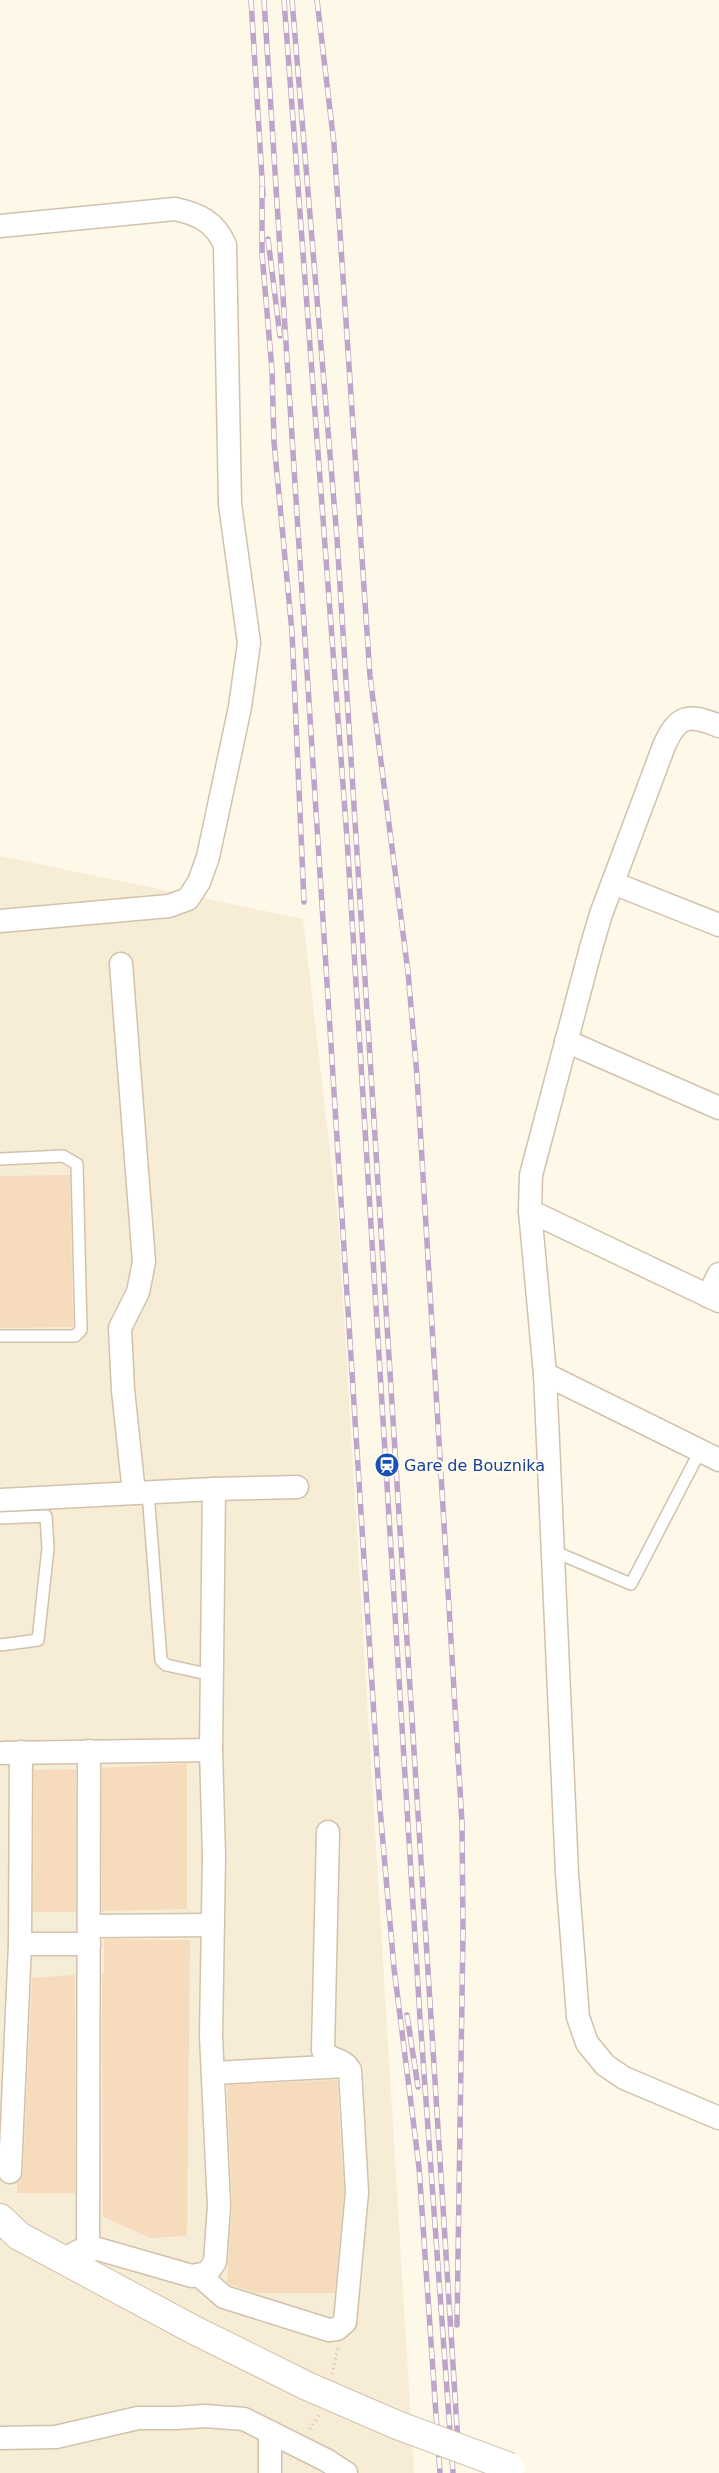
<svg xmlns="http://www.w3.org/2000/svg" width="719" height="2473" font-family="'DejaVu Sans',sans-serif">
  <style>
    .residential { fill: #f7ecd5 }
    .building { fill: #f6dbbd }
    .lines { fill: none; stroke-linecap: round; stroke-linejoin: round }
    .service-casing { stroke: #d2c2ac; stroke-width: 14 }
    .minor-casing { stroke: #d2c2ac; stroke-width: 25 }
    .tertiary-casing { stroke: #d2c2ac; stroke-width: 30 }
    .path { stroke: #dcbf9f; stroke-width: 3; stroke-dasharray: 1 4; stroke-linecap: butt }
    .service { stroke: #fff; stroke-width: 11 }
    .minor { stroke: #fff; stroke-width: 22 }
    .tertiary { stroke: #fff; stroke-width: 28 }
    .rail-casing { stroke: #bea4ca; stroke-width: 5.5 }
    .rail { stroke: #fffbf0; stroke-width: 4; stroke-dasharray: 11; stroke-linecap: butt }
    .tertiary-bridge-casing { stroke: #d2c2ac; stroke-width: 30; stroke-linecap: butt }
    .tertiary-bridge { stroke: #fff; stroke-width: 28 }
    .labels { text-anchor: middle; stroke-width: 5; stroke-linejoin: round; paint-order: stroke }
    .transit-label { font-size: 16px; fill: #164399; stroke: #fffbf0; text-anchor: start }
  </style>
  <rect width="100%" height="100%" fill="#fef8e8"/>
  <path class="residential" d="M0 856 303 919 338 1220 414 2473H0Z"/>
  <g class="building">
    <path d="M70 1175 73 1327 0 1328V1176Z"/>
    <path d="M187 1763V1909L102 1911V1768Z"/>
    <path d="M76 1769V1912H33L34 1770Z"/>
    <path d="M104 1939 190 1940 187 2236 151 2238 103 2217 102 1974 104 1973Z"/>
    <path d="M75 1975V2193H17V2183L23 2173 32 1978Z"/>
    <path d="M337 2080 344 2192 335 2293H256L231 2285 227 2282 232 2206 227 2085Z"/>
  </g>
  <g class="lines">
    <defs>
      <g id="service">
        <path d="M0 1159 63 1156 77 1164 81 1330 75 1336H0"/>
        <path d="M148 1492 161 1660 166 1665 212 1675"/>
        <path d="M0 1518 46 1516 48 1548 38 1640 0 1645"/>
        <path d="M553 1551 631 1584 700 1451"/>
      </g>
      <g id="minor">
        <path d="M0 226 175 209C199 214 215 222 225 245L230 504 249 643 240 707 208 857 199 882 188 899 169 906 0 921"/>
        <path d="M719 726C688 713 678 715 664 746L601 914 591 948 531 1175 530 1211 545 1374 567 1873 578 2017 587 2043 605 2065 624 2078 719 2118"/>
        <path d="M613 883 719 925"/>
        <path d="M121 964 144 1262 138 1292 120 1328 123 1390 134 1493"/>
        <path d="M566 1041 719 1108"/>
        <path d="M530 1211 719 1301"/>
        <path d="M708 1296 719 1274"/>
        <path d="M545 1374 719 1460"/>
        <path d="M0 1500 214 1489 297 1487"/>
        <path d="M3 1753 211 1750"/>
        <path d="M89 1926 213 1925"/>
        <path d="M20 1944H89"/>
        <path d="M213 2073 346 2066"/>
        <path d="M10 2172 20 1944 21 1752"/>
        <path d="M88 2249 89 1751"/>
        <path d="M64 2259 79 2251 98 2249 192 2276 207 2273 215 2262 219 2206 211 2036 214 1856 211 1750 214 1489"/>
        <path d="M200 2276 224 2297 329 2330 337 2329 345 2322 357 2192 350 2070C342 2057 330 2062 323 2050L328 1832"/>
        <path d="M0 2438 56 2437 138 2418H176L205 2416 244 2419 326 2460 346 2473"/>
        <path d="M270 2473V2432"/>
      </g>
      <path id="tertiary" d="M0 2218 19 2236 194 2330 307 2386 397 2425"/>
    </defs>
    <use href="#service" class="service-casing"/>
    <use href="#minor" class="minor-casing"/>
    <use href="#tertiary" class="tertiary-casing"/>
    <g class="path">
      <path d="M332 2374 338 2348"/>
      <path d="M310 2429 319 2415"/>
    </g>
    <use href="#service" class="service"/>
    <use href="#minor" class="minor"/>
    <use href="#tertiary" class="tertiary"/>
    <defs>
      <g id="rail">
        <path d="M251 0 263 195"/>
        <path d="M264 0 380 1809 394 1968 419 2167 440 2473"/>
        <path d="M284 0 347 838 420 2018 453 2473"/>
        <path d="M292 0 337 538 459 2459"/>
        <path d="M317 0 334 144 370 676 408 972 417 1076 462 1823 463 1931 457 2325"/>
        <path d="M262 187V254L272 370 274 442 292 632 304 902"/>
        <path d="M268 239 280 336"/>
        <path d="M407 2015 418 2087"/>
      </g>
    </defs>
    <use href="#rail" class="rail-casing"/>
    <use href="#rail" class="rail"/>
    <defs>
      <path id="tertiary-bridge" d="M397 2425 510 2467"/>
    </defs>
    <use href="#tertiary-bridge" class="tertiary-bridge-casing"/>
    <use href="#tertiary-bridge" class="tertiary-bridge"/>
  </g>
  <defs>
    <symbol id="station-disc" viewBox="-11 -11 22 22"><circle r="9.5" fill="#1a4fb4" stroke="#fffbf0"/><path d="M-3-6H3Q5-6 5-4V2Q5 4 3 4L4.5 6H3L1.5 4h-3L-3 6H-4.5L-3 4Q-5 4-5 2V-4Q-5-6-3-6ZM-3.5-4v3h7v-3ZM-3.5 1v1.5H-2V1ZM2 1v1.5H3.5V1Z" fill="#fff"/></symbol>
  </defs>
  <g fill-rule="evenodd">
    <use href="#station-disc" x="373" y="1451" width="28" height="28"/>
  </g>
  <g class="labels">
    <g class="transit-label">
      <text x="404" y="1471">Gare de Bouznika</text>
    </g>
  </g>
</svg>
